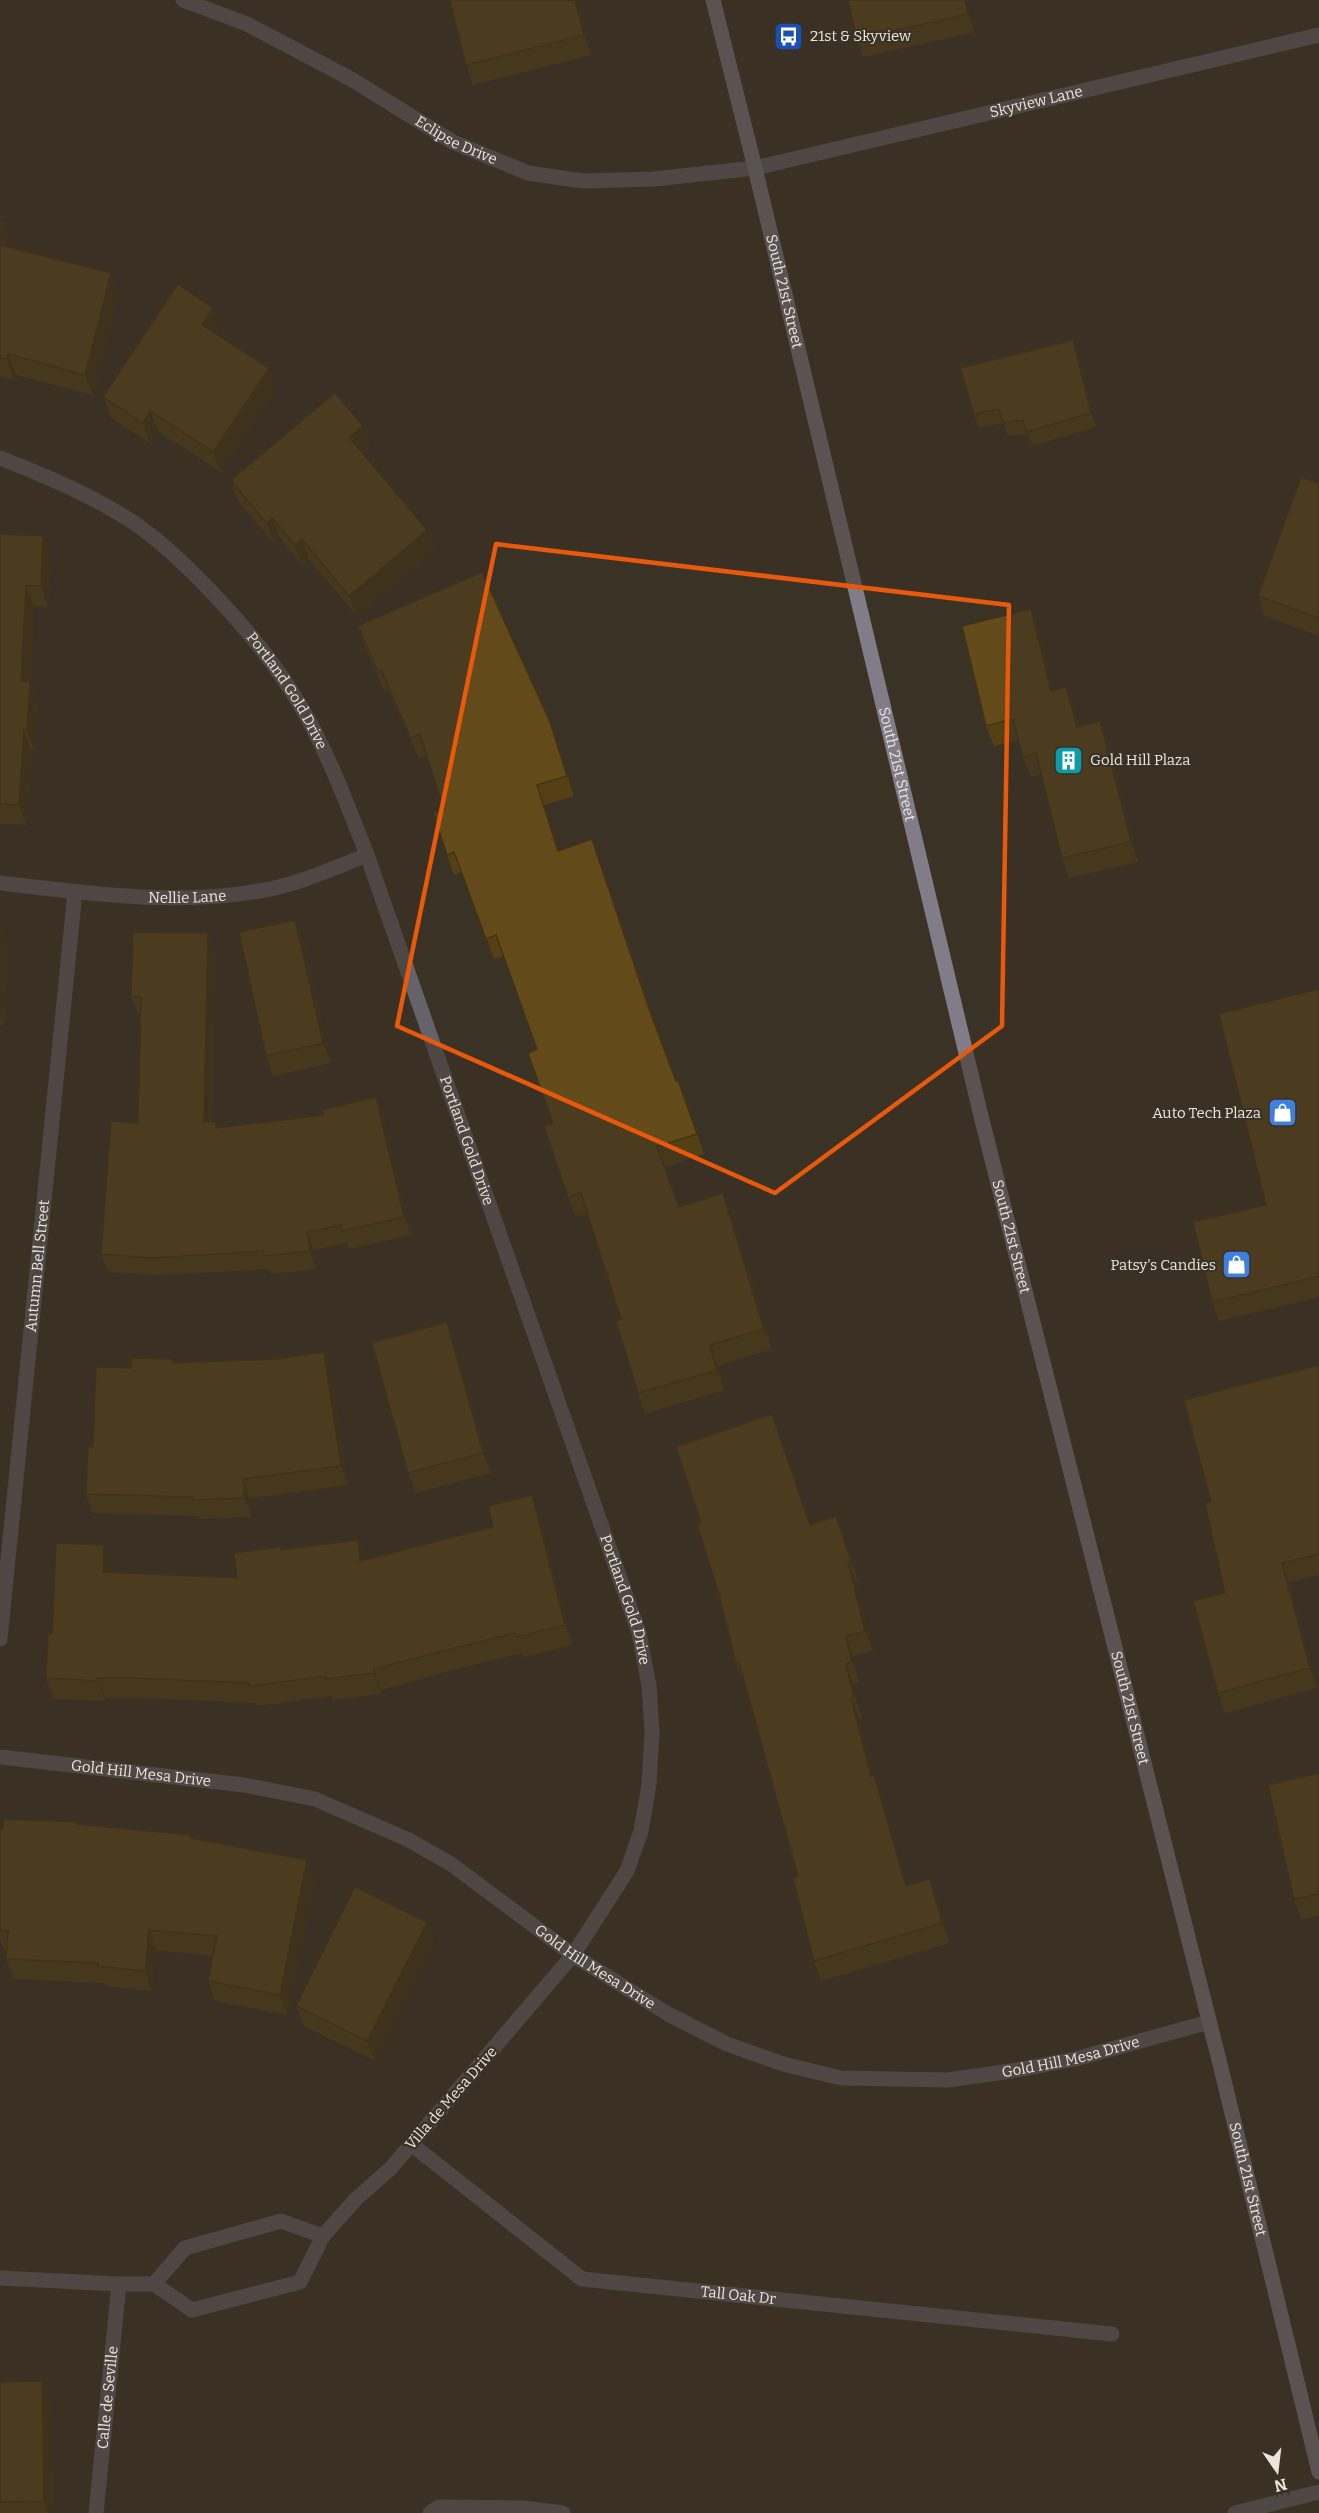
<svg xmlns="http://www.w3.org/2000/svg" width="1319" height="2513" font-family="Bitter,serif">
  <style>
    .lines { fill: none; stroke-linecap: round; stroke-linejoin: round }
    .street { stroke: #666269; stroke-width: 15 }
    .secondary { stroke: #817c87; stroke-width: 15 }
    .wall { fill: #554016 }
    .shaded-wall { fill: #453412 }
    .building { fill: #634a1a; stroke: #453412; stroke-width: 1.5 }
    .marked { fill: none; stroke: #e8590c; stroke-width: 4.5; stroke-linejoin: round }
    .labels { text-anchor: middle; stroke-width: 4.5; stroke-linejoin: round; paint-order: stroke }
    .poi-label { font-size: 15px; fill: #eae5dd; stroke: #3a3225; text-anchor: start }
    .street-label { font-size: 15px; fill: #eae5dd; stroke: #3a3225 }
  </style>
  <rect width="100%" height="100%" fill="#3a3225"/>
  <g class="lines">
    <g class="street">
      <path id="s1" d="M183 0 247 24 351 79 453 142 528 173 583 181 654 179 755 168 1319 35"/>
      <path id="s2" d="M0 458C41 474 82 491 120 514 148 530 175 555 197 577 236 616 272 658 300 705 328 752 347 804 367 855L639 1633 649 1686 652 1733 649 1784 641 1831 627 1871 573 1955 391 2168 356 2199 323 2236 300 2282 192 2310 154 2284H119L0 2278"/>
      <path id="s3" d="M0 883C85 893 174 906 259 891 296 885 332 869 367 855"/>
      <path id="s4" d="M0 1639 75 892"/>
      <path id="s5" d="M0 1757 244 1785 315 1799 409 1840 451 1864 573 1955 668 2014 727 2044 783 2064 841 2078 948 2080 1011 2071 1075 2059 1209 2022"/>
      <path id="s6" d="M411 2144 582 2279 1112 2334"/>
      <path d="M154 2284 185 2248 281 2221 323 2236"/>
      <path id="s7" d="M96 2513 119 2284"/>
      <path d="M430 2513 439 2507 523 2508 563 2513"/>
      <path d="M1235 2513 1319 2492"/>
    </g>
    <path class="secondary" id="s8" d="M713 0 755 168 981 1116 1219 2060 1319 2472"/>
  </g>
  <g class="wall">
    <path d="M578 0 591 55 473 85 466 65Z"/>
    <path d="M848 0H967L975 32 863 57 857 39Z"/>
    <path d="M0 221 11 242 9 248 118 293 93 395 16 375 14 380 0 376Z"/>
    <path d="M213 308 221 328 217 334 276 388 221 472 158 431 150 443 111 418 103 397Z"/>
    <path d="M1078 354 1096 427 1032 446 1028 434 1008 436 1004 423 979 428 974 414Z"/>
    <path d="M363 426 370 447 362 453 435 550 357 616 309 559 302 565 280 538 274 543 238 501 231 480Z"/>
    <path d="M1319 483V636L1265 616 1258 596Z"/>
    <path d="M0 534 43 536 51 556 48 607 34 606 30 681 37 701 34 750H31L26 825 0 824Z"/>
    <path d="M358 626 557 743 574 796 544 805 559 851 592 839 657 1029 676 1081 678 1080 704 1154 665 1167 679 1207 723 1193 753 1284 772 1349 717 1366 724 1390 645 1414 638 1393 621 1319 587 1213 576 1217 568 1197 537 1049 504 955 494 959 462 872 454 875 447 855 444 809 427 755 419 758 388 690 385 692 365 647Z"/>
    <path d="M1038 629 1054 690 1066 687 1074 707 1079 726 1108 741 1138 862 1069 878 1062 858 1041 774 1031 777 1023 757 1019 740 994 746 986 726Z"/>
    <path d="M0 929H1L8 947 4 1025H0Z"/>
    <path d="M303 940 331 1063 273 1076 266 1056Z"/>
    <path d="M215 951 211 1122 218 1127 383 1115 411 1235 349 1249 347 1243 314 1250 316 1269 271 1274 269 1269 157 1275 108 1272 101 1254 138 1123 140 1014H138L131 996Z"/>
    <path d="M1319 989V1297L1219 1321 1212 1302 1266 1205Z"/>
    <path d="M454 1342 490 1473 416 1493 408 1473Z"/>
    <path d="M324 1352 331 1371 348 1485 250 1498 251 1517 199 1519 198 1516 93 1513 86 1494 93 1447 131 1368 172 1359 174 1363 278 1359Z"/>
    <path d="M1319 1365V1575L1289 1582 1317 1688 1225 1713 1218 1693 1225 1593 1211 1502Z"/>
    <path d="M772 1414 810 1525 843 1536 858 1582H856L873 1651 853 1656 860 1683 853 1684 862 1718H859L873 1775 881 1795 907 1885 937 1899 950 1943 821 1981 814 1961 798 1876 744 1683 736 1663Z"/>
    <path d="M532 1495 539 1515 572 1645 524 1657 522 1653 457 1669 381 1690V1694L333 1700 332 1696 257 1706 256 1703 142 1698H105V1701L54 1699 46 1678 52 1634 111 1565V1572L237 1578 281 1547 282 1550 358 1540 365 1560 493 1527Z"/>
    <path d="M1319 1773V1916L1301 1919 1294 1899Z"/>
    <path d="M78 1824 190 1835 191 1838 315 1880 288 2015 215 2001 208 1981 213 1956 156 1950 152 1991 105 1986 104 1983 14 1979 6 1959 7 1951 4 1950 0 1940V1828Z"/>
    <path d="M427 1922 434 1942 375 2061 304 2026 296 2006Z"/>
    <path d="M0 2382 51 2407 53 2513H0Z"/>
  </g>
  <g class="shaded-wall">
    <path d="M575 0H578L591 55 584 35Z"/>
    <path d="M965 0H967L975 32 968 14Z"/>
    <path d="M3 222 11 242 5 265 0 251V235Z"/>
    <path d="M111 273 118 293 93 395 85 375Z"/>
    <path d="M213 308 221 328 210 345 202 325Z"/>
    <path d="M1073 340 1078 354 1096 427 1091 413Z"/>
    <path d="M8 354 16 375 14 380 7 359Z"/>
    <path d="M269 368 276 388 221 472 213 452Z"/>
    <path d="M150 411 158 431 150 443 143 423Z"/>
    <path d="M363 426 370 447 356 458 349 437Z"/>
    <path d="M272 518 280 538 274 543 266 523Z"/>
    <path d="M427 530 435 550 357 616 349 596Z"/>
    <path d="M43 536 51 556 48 607 41 586Z"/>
    <path d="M302 539 309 559 302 565 295 545Z"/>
    <path d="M26 586 34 606 30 681 37 701 34 750 27 730 21 681Z"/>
    <path d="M1031 609 1038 629 1059 711 1051 691Z"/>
    <path d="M1066 687 1074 707 1085 747 1077 727Z"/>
    <path d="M1100 721 1108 741 1138 862 1131 842Z"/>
    <path d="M550 722 557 743 574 796 567 776Z"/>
    <path d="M24 730 31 750 26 825 19 805Z"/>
    <path d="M537 785 544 805 565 871 558 851Z"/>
    <path d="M295 920 303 940 331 1063 323 1043Z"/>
    <path d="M1 929 8 947 4 1025 0 1016V956Z"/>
    <path d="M208 933 215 951 210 1140 204 1122Z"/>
    <path d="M376 1097 383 1115 411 1235 404 1217Z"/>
    <path d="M723 1193 753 1284 772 1349 764 1329Z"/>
    <path d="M307 1232 314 1250 316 1269 310 1251Z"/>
    <path d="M447 1322 454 1342 490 1473 483 1453Z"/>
    <path d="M710 1345 717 1366 724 1390 717 1370Z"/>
    <path d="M324 1352 331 1371 348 1485 341 1466Z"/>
    <path d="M243 1479 250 1498 251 1517 244 1498Z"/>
    <path d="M532 1495 539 1515 572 1645 565 1625Z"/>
    <path d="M358 1540 365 1560 360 1561Z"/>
    <path d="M104 1545 111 1565 110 1592 103 1572Z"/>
    <path d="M848 1562 856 1582 873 1651 865 1631Z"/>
    <path d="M1282 1563 1289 1582 1317 1688 1310 1668Z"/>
    <path d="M846 1636 853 1656 860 1683 852 1662Z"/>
    <path d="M846 1664 853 1684 862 1718 854 1697Z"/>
    <path d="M374 1669 381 1690V1694L374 1673Z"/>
    <path d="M97 1678 105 1698V1701L98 1681Z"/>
    <path d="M851 1698 859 1718 878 1796 871 1776Z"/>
    <path d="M874 1775 881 1795 913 1906 906 1886Z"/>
    <path d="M307 1860 315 1880 288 2015 280 1995Z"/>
    <path d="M930 1879 937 1899 950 1943 942 1923Z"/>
    <path d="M427 1922 434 1942 375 2061 367 2041Z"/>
    <path d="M149 1930 156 1950 152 1991 145 1971Z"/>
    <path d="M42 2381 51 2407 53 2513H48L44 2501Z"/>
  </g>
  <g class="building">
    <path d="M450 0H575L584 35 466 65Z"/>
    <path d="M848 0H965L968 14 857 39Z"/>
    <path d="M0 221 3 222 0 235Z"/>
    <path d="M0 245 111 273 85 375 8 354 7 359 0 358Z"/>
    <path d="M178 284 213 308 202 325 269 368 213 452 150 411 143 423 103 397Z"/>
    <path d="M1073 340 1091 413 1027 432 1023 420 1003 422 999 409 974 414 960 368Z"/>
    <path d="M335 393 363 426 349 437 427 530 349 596 302 539 295 545 272 518 266 523 231 480Z"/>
    <path d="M1301 477 1319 483V618L1258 596Z"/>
    <path d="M0 534 43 536 41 586H26L21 681H30L27 730H24L19 805 0 804Z"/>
    <path d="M482 572 550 722 567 776 537 785 558 851 592 839 649 1009 676 1081 678 1080 697 1134 657 1147 679 1207 723 1193 764 1329 710 1345 717 1370 638 1393 616 1321 621 1319 581 1193 568 1197 544 1126 553 1123 528 1053 537 1049 496 935 486 939 454 852 447 855 433 812 444 809 420 734 411 738 381 670 378 672 358 626Z"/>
    <path d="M1031 609 1051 691 1066 687 1077 727 1100 721 1131 842 1062 858 1036 753 1023 757 1013 719 986 726 962 626Z"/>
    <path d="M295 920 323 1043 266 1056 239 932Z"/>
    <path d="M0 929H1L0 956Z"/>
    <path d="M133 932 208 933 204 1122 216 1121V1128L323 1115 322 1110 376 1097 404 1217 342 1231 341 1225 307 1232 310 1251 264 1256 263 1251 151 1258 101 1254 111 1121 138 1123 141 997 131 996Z"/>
    <path d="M1319 989V1276L1212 1302 1193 1222 1266 1205 1219 1014Z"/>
    <path d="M447 1322 483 1453 408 1473 372 1343Z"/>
    <path d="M324 1352 341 1466 243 1479 244 1498 193 1500V1497L86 1494 88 1446 93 1447 96 1367 131 1368V1358L172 1359V1363L278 1359Z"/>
    <path d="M1319 1365V1554L1282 1563 1310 1668 1218 1693 1193 1601 1225 1593 1205 1503 1211 1502 1184 1400Z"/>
    <path d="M772 1414 810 1525 836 1516 851 1561 848 1562 865 1631 846 1636 852 1662 846 1664 854 1697 851 1698 871 1776 874 1775 906 1886 930 1879 942 1923 814 1961 793 1878 798 1876 739 1662 736 1663 720 1598 697 1524 701 1522 676 1447Z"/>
    <path d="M532 1495 565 1625 517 1637 515 1633 450 1649 374 1669V1673L326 1679V1676L250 1686 249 1683 135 1678H97L98 1681 46 1678 48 1634H52L56 1543 104 1545 103 1572 237 1578 234 1553 281 1547V1550L358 1540 360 1561 493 1527 488 1506Z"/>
    <path d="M1319 1773V1894L1294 1899 1268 1785Z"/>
    <path d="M4 1819 77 1822V1824L190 1835V1838L307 1860 280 1995 208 1981 217 1936 149 1930 145 1971 98 1966V1963L6 1959 8 1931 0 1930V1828H3Z"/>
    <path d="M355 1887 427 1922 367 2041 296 2006Z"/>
    <path d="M42 2381 44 2501 0 2502V2382Z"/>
  </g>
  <path d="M0 0H1319V2513H0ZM496 544 1009 605 1002 1026 775 1193 397 1026Z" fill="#3a3225" fill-opacity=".55" fill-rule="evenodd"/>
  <path class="marked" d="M496 544 1009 605 1002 1026 775 1193 397 1026Z"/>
  <defs>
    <symbol id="bus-square" viewBox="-11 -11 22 22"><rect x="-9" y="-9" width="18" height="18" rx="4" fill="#1a4fb4" stroke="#3a3225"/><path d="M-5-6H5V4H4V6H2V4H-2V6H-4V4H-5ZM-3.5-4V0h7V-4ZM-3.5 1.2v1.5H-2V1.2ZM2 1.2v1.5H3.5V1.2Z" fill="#fff"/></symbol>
    <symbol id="building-square" viewBox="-11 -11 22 22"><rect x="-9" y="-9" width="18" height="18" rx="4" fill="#0f9aa8" stroke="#3a3225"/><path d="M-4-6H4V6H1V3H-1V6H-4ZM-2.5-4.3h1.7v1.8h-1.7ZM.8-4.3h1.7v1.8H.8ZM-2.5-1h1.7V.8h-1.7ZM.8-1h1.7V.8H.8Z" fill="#fff"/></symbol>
    <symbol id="shop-square" viewBox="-11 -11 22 22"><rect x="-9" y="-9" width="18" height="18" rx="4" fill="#3f7fe0" stroke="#3a3225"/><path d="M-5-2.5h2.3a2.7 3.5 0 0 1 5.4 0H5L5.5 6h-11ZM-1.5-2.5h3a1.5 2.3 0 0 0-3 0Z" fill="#fff"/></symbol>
  </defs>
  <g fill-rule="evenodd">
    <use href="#bus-square" x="772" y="20" width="33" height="33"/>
    <use href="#building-square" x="1052" y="744" width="33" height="33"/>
    <use href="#shop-square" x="1266" y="1096" width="33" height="33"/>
    <use href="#shop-square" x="1220" y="1248" width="33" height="33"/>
  </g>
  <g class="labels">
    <g class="poi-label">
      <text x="810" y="41">21st &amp; Skyview</text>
      <text x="1090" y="765">Gold Hill Plaza</text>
      <text x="1261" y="1118" text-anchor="end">Auto Tech Plaza</text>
      <text x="1216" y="1270" text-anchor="end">Patsy's Candies</text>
    </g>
    <g class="street-label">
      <text dy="5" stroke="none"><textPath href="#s1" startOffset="904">Skyview Lane</textPath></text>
      <text dy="5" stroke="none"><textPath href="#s1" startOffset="308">Eclipse Drive</textPath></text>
      <text dy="5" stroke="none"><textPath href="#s8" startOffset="300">South 21st Street</textPath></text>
      <text dy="5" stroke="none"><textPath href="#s2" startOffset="378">Portland Gold Drive</textPath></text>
      <text dy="5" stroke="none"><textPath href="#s8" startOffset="786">South 21st Street</textPath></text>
      <text dy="5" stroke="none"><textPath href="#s3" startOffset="188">Nellie Lane</textPath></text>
      <text dy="5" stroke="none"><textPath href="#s2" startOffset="864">Portland Gold Drive</textPath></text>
      <text dy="5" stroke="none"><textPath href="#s8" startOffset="1272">South 21st Street</textPath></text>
      <text dy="5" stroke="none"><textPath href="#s4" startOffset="375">Autumn Bell Street</textPath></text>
      <text dy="5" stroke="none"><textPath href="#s2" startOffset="1350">Portland Gold Drive</textPath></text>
      <text dy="5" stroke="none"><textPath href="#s8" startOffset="1758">South 21st Street</textPath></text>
      <text dy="5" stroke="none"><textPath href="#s5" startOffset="142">Gold Hill Mesa Drive</textPath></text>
      <text dy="5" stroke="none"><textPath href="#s5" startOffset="646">Gold Hill Mesa Drive</textPath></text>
      <text dy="5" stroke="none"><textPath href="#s5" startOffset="1150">Gold Hill Mesa Drive</textPath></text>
      <text transform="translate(451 2098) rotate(-49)" y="5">Villa de Mesa Drive</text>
      <text dy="5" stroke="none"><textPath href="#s8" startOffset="2244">South 21st Street</textPath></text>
      <text dy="5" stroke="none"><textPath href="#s6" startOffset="375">Tall Oak Dr</textPath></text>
      <text dy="5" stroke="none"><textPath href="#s7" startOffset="116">Calle de Seville</textPath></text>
    </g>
  </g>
  <g transform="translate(1277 2471) rotate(166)" stroke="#3a3225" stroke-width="4.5" paint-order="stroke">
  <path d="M0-4.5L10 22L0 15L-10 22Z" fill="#eae5dd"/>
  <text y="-9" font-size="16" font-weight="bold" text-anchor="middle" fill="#eae5dd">N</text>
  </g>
</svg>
